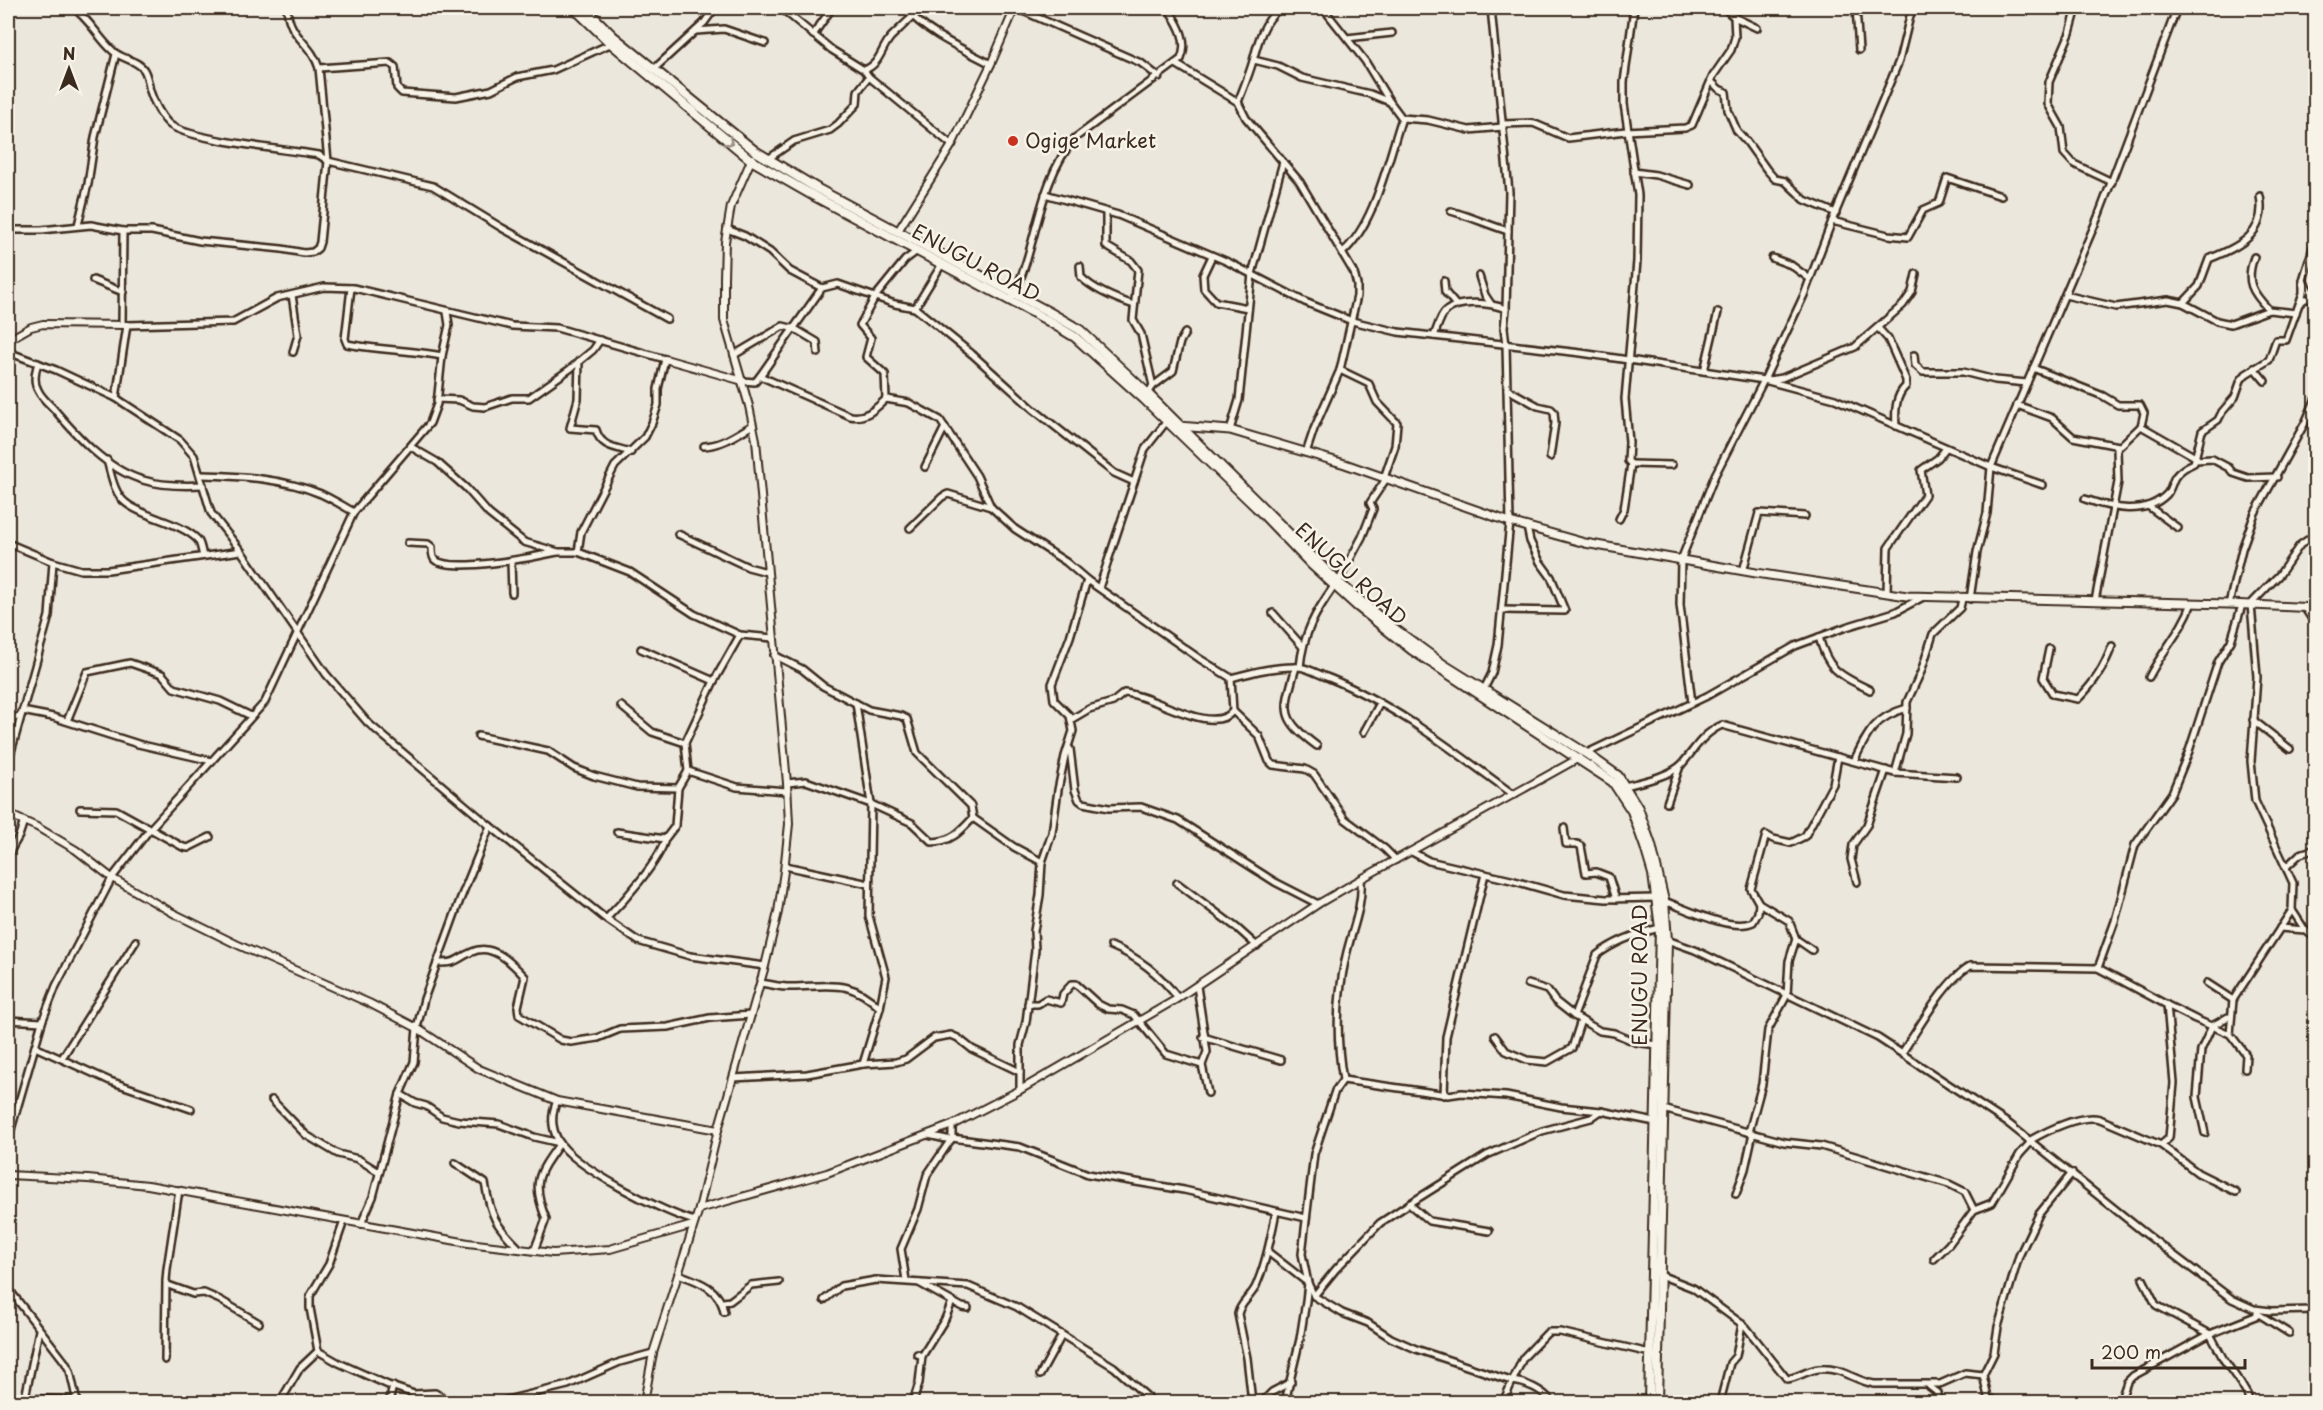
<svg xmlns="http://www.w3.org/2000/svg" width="2323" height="1410" font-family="'Playpen Sans',sans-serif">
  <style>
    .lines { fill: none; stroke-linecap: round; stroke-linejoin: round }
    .minor-casing { stroke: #3b2a1e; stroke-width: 10 }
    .tertiary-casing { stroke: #3b2a1e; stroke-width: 10 }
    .secondary-casing { stroke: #3b2a1e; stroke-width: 11 }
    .primary-casing { stroke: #3b2a1e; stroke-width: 12 }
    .minor { stroke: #f7f3e8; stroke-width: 5 }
    .tertiary { stroke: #f7f3e8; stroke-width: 6 }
    .secondary { stroke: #f7f3e8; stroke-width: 7 }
    .primary { stroke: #f7f3e8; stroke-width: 8 }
    .oneway { stroke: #998e83 }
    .poi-dot { fill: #c8321e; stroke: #f7f3e8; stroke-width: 2 }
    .labels { text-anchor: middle; stroke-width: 5; stroke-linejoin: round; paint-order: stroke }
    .poi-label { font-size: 20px; fill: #3b2a1e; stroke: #f7f3e8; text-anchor: start }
    .street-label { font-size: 20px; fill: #3b2a1e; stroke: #f7f3e8 }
  </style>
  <rect width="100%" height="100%" fill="#ece7dc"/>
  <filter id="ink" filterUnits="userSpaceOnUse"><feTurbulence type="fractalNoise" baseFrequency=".0167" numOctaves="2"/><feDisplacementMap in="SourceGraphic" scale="12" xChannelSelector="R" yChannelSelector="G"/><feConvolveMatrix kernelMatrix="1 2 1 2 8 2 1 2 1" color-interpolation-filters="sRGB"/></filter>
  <g filter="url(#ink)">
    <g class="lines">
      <defs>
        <g id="minor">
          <path d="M73 8C89 18 98 38 113 51 121 59 138 60 144 70 148 77 148 83 150 91 153 101 161 116 168 123 183 140 292 150 319 155L328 161 433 186 502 228 667 319"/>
          <path d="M781 8 832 50 864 70 869 77 952 145"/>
          <path d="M905 8C927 34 961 48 991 64"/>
          <path d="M1016 8 1141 63 1159 77"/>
          <path d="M1323 8 1365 61 1390 102"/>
          <path d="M1724 8 1734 17 1757 28"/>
          <path d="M1856 8 1859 50"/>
          <path d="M2077 8 2070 33 2049 82 2048 104 2061 127 2064 153 2074 164 2112 182"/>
          <path d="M696 31 724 29 765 43"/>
          <path d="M813 35 832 8"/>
          <path d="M1347 38 1392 33"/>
          <path d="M1254 60 1278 66 1302 78 1370 94 1390 102 1402 118 1428 120 1469 130 1503 127"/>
          <path d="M1176 64 1238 102 1246 118 1300 182 1354 273 1357 285V296L1340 370 1314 429 1306 453"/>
          <path d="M319 68 390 63 395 67 397 88 402 93 456 97 491 90 517 77 553 70 610 44"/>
          <path d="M654 69 704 23 715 8"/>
          <path d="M864 70C880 65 881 48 891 37 901 27 912 17 923 8"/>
          <path d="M1711 81 1719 89 1726 92 1728 110 1737 131 1747 142 1767 170 1775 179 1785 181 1805 200 1836 213"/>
          <path d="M1238 102C1243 89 1249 75 1253 61 1258 41 1263 22 1280 8"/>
          <path d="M1502 124 1533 123 1568 138 1626 131 1685 128 1692 125 1713 76 1731 50 1735 37 1734 17"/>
          <path d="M768 159 794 141 830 130 838 124 857 104 858 91 869 77"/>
          <path d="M1634 172 1656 175 1690 185"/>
          <path d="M1045 194 1118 215 1228 262 1305 302 1352 321 1398 332 1581 353 1764 380 1835 399 1991 467 2043 485"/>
          <path d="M1451 211C1471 217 1489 225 1508 231"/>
          <path d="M1106 212V246L1131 261 1138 270 1133 320 1141 334 1153 386"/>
          <path d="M1832 221 1888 235 1908 237 1923 210 1939 203 1947 178 2001 196"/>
          <path d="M78 225 88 184 95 137 116 54"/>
          <path d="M727 229 745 236 770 252 790 271 822 288"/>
          <path d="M8 230H41L91 225 123 231H152L200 241 282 249 304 253 313 252 318 248 320 242 328 161 319 68C311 42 289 38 287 8"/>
          <path d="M1342 253C1375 225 1388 159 1402 118"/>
          <path d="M1212 256 1203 275 1204 289 1216 302 1248 308"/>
          <path d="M2254 257C2245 282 2252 292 2269 310L2296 313"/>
          <path d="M1772 258 1791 265 1810 279"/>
          <path d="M1080 266 1081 277C1095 291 1116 299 1134 305"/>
          <path d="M1479 276 1485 295 1491 304"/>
          <path d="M93 280 123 292"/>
          <path d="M1444 281 1445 292 1456 305"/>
          <path d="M2304 282 2313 298"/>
          <path d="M351 288 345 339 347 344C379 350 411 350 442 356"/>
          <path d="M292 295 298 335 293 352"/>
          <path d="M2065 295 2116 307 2168 300 2183 303 2217 321 2231 324 2269 310"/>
          <path d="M1013 296C1038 245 1037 183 1075 138L1181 59C1189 40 1178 24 1168 8"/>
          <path d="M2183 303 2199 286 2209 259C2240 246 2267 234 2260 196"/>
          <path d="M2300 303 2305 299 2316 298"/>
          <path d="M915 308 942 264"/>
          <path d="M122 325 123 231"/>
          <path d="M1878 328 1888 339 1906 380V386C1895 396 1895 412 1896 426"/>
          <path d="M1434 336C1437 329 1440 316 1446 311 1460 299 1491 303 1506 309"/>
          <path d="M8 352 56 370 116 398 180 440 194 456 211 513 241 551 326 674 368 723 490 826 606 919 638 941 690 956 765 966"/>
          <path d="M734 355 783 326 795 329 817 342 818 353"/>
          <path d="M1914 355 1915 365 1923 372H1963L1995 380 2027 383"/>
          <path d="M579 361 578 399 570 428 596 430C601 447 614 447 631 452"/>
          <path d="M38 363C35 372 33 382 38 390 41 397 48 403 53 408 76 435 107 470 143 480 162 486 183 486 203 485"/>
          <path d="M2033 368 2103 396 2118 405H2140L2144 413 2141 426 2117 449 2118 482 2095 601"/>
          <path d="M2254 368 2265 381"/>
          <path d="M1340 370 1369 384 1377 402 1397 423 1395 446 1384 478"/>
          <path d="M1704 371 1718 312"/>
          <path d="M760 376 822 288 838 284 895 304 915 308 972 354 1033 409 1114 473 1134 482"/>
          <path d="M1769 380 1782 378 1855 347 1903 305 1912 292 1916 274"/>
          <path d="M743 381 755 382 760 376 850 416C866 419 875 409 886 399L909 403 940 420 977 476 991 507 1015 529 1066 562 1087 580 1200 659 1231 678C1253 672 1276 666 1299 667 1308 668 1320 675 1329 678 1396 705 1455 752 1514 795"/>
          <path d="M1507 389 1538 406 1551 409 1554 412 1555 423 1550 457"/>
          <path d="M1148 394 1153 386 1173 371 1180 342 1185 333"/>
          <path d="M116 398 127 325 233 322 277 298 324 287 354 288 512 326 557 328 665 359 658 389V405L652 423 645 437 615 466 581 532 578 552"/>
          <path d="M437 399 459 400 473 406 485 407 512 398H529L570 369 593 350 600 340"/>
          <path d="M886 399 885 374 866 357 871 338 860 325 875 297 905 260 917 251"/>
          <path d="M2017 405 2052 418 2073 437 2119 446"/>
          <path d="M2141 426 2197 458"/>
          <path d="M1230 430 1239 400 1252 274 1283 162"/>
          <path d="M704 446C723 445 737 434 753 425"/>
          <path d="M411 447 437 462 466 488 489 514 524 542 558 552H578L630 572 694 614 740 635 773 638"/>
          <path d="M107 460C111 474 114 494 126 503 145 518 180 522 197 539 201 543 201 550 203 556"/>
          <path d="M2196 460 2212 459 2229 468 2233 473 2248 478 2277 477"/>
          <path d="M1631 464 1672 465"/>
          <path d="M925 467 945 427"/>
          <path d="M201 475C241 476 282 478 321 494 332 499 343 506 354 512"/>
          <path d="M2085 499C2111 508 2145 517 2167 494 2171 489 2172 482 2175 477 2180 470 2187 466 2194 463L2202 431 2218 420 2222 412 2235 397 2241 380 2246 374 2269 360 2276 340H2286L2303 293V280L2316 238"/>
          <path d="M2148 506 2178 528"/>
          <path d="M1619 519 1624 509 1631 464 1628 461 1629 442 1625 399 1637 261 1638 195 1624 104V82L1634 8"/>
          <path d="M910 528 942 497 948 494 991 507"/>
          <path d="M678 534 748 567 767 572"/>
          <path d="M8 543 53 562 81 570H108L241 551"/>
          <path d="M408 543 428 544 432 547C432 551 432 558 435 560 453 573 535 557 557 552"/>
          <path d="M511 562 512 593"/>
          <path d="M1743 571 1759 513 1805 516"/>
          <path d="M1338 582 1362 537 1373 509 1370 503 1386 479"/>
          <path d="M1099 588 1145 449 1167 421"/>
          <path d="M1887 593 1888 548 1925 495 1921 470 1938 458 1946 448"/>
          <path d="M1970 599 1977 552 1987 513 1991 467 2098 217 2177 8"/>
          <path d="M2229 604 2242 549 2255 513 2306 421 2316 398"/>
          <path d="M2304 607 2316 625"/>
          <path d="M1502 610 1565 611 1551 577 1540 562 1530 541 1527 527"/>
          <path d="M1273 613 1302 646"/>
          <path d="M740 635 714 681 685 743 688 771 737 787 787 791"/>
          <path d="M1819 637C1828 671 1840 675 1870 690"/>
          <path d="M641 649 714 681"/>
          <path d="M2049 649 2043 678 2053 694 2078 699C2094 683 2104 668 2112 646"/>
          <path d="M774 655 802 669 823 686 869 710 901 716 907 719 917 753 971 806 973 818 1014 847 1042 862"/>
          <path d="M1296 667C1284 710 1278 717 1317 746"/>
          <path d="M1300 667C1303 634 1315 613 1334 586"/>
          <path d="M2149 677C2162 651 2182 631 2192 603"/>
          <path d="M1231 678 1233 711 1259 736 1269 761 1273 765 1305 769 1314 774 1345 819 1385 849 1396 860"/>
          <path d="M1484 689 1492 673 1498 645 1510 522 1506 345 1504 328 1506 309 1509 192 1491 8"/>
          <path d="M856 703 871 804 869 916 886 977 880 1008 863 1064"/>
          <path d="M1692 703 1680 605 1681 560 1715 475 1764 380 1804 295 1832 221 1899 61 1912 8"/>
          <path d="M621 706 652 732 685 743"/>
          <path d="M22 711 53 717 138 744 212 761"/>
          <path d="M1072 719 1089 709 1113 702 1124 693C1152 694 1212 737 1233 711"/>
          <path d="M2253 720 2290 749"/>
          <path d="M8 721 21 715"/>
          <path d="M67 721 87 672 130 663 162 674 174 688 220 701 251 716"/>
          <path d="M1364 732 1380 703"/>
          <path d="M478 736 548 751 574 768 594 776 637 787 678 788"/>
          <path d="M1070 749 1075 790 1079 800 1083 803 1109 808 1141 807 1178 820 1275 882 1318 904"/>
          <path d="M1585 754 1707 696 1795 646 1846 627 1895 612 1923 597"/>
          <path d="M1854 761C1868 732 1875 717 1907 708"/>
          <path d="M8 763 49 616 53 562"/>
          <path d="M1895 773 1906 734 1907 702 1921 672 1933 634 1960 608 1962 599"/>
          <path d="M787 783 806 781 871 804 912 823 932 842C951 842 960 832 973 818"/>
          <path d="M1625 786C1641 782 1671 776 1682 764 1695 749 1702 734 1722 725L1895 773 1957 777"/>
          <path d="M1667 803 1680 766"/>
          <path d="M80 809 116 810 183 847 188 848 210 837"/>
          <path d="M1564 828 1566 844H1577L1581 846 1586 873 1596 872 1609 877 1616 899"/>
          <path d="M617 832 665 839 675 826 678 788 688 771"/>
          <path d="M1412 852 1429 861 1511 880 1564 895 1606 899 1657 898"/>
          <path d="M8 855 19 836 24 821"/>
          <path d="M785 866 869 884"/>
          <path d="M2286 867 2300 854 2316 849"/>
          <path d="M1857 882 1851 859 1853 845 1867 825 1886 770"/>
          <path d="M1177 883 1237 928 1257 946"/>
          <path d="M1664 901C1687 909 1731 932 1753 922L1758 913 1759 903"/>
          <path d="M2292 910 2305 930 2316 939"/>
          <path d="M606 919C623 902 660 861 665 839"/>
          <path d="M2280 928 2305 930"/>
          <path d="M1667 940 1695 950 1878 1038 2009 1124 2146 1234 2232 1299 2254 1309 2271 1311 2316 1310"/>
          <path d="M1111 946C1140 958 1159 974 1178 998"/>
          <path d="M1812 950 1796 939 1789 921 1759 903 1751 889 1766 835 1773 839 1791 843 1805 836 1833 784 1838 757"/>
          <path d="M437 963C460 963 453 960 472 952 492 942 513 964 525 977L518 1007 519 1015 561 1040 571 1042 598 1038 620 1029 668 1027 710 1018 751 1015"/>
          <path d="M2098 968 2115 921 2135 845 2172 793 2189 751 2218 662 2231 641 2242 605"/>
          <path d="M760 983C771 984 782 988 793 987 831 986 850 979 880 1008"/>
          <path d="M2207 983 2233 1000"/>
          <path d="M1528 984 1547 990 1555 1001 1574 1016"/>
          <path d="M1197 986 1207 1052 1202 1065 1208 1093"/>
          <path d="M1028 1004H1038L1046 999 1061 1003 1063 994 1072 984H1076L1098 1004 1108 1009 1122 1010 1134 1015 1166 1054 1202 1065"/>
          <path d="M2167 1005 2195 1019 2230 1034 2246 1055 2245 1069"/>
          <path d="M8 1020 42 1022"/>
          <path d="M2230 1034 2233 1000 2292 910 2293 883 2255 801 2251 761 2257 677 2251 604 2280 574 2300 545 2316 534"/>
          <path d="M1495 1036 1506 1051 1527 1060 1547 1062 1572 1048 1581 1020"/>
          <path d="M1203 1037 1281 1060"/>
          <path d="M1657 1045 1635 1042 1614 1033 1600 1031 1574 1016 1597 955C1615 941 1638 933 1660 928"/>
          <path d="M35 1047 110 1081 191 1109"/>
          <path d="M1902 1053C1919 1028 1945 980 1970 966L2098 968 2167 1005 2174 1083 2169 1138 2161 1145"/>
          <path d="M62 1058 136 941"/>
          <path d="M733 1078 807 1074 863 1064 896 1062 906 1059 934 1038 951 1035 958 1038 972 1049 1020 1072"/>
          <path d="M1343 1080 1448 1095 1462 1093 1506 1096 1561 1107 1601 1111 1655 1122"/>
          <path d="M1020 1090V1045L1026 1022 1035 950 1034 931 1040 895 1042 862 1052 833 1058 790 1065 756 1073 731 1070 716 1054 700 1052 684 1070 637 1087 580"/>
          <path d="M400 1094 415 1103 426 1106 442 1117 459 1121 499 1124 534 1137 560 1143C538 1174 531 1182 546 1219L534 1251"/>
          <path d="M1444 1095 1446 1037 1485 874"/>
          <path d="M272 1100 306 1135 338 1154 358 1159 379 1172"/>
          <path d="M557 1101C551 1114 551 1127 558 1140 573 1167 664 1213 695 1221"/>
          <path d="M1663 1109 1784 1142 1821 1146 1949 1184 1965 1192 1974 1210"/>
          <path d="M1749 1132 1762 1084 1768 1030 1787 995 1789 961 1796 939"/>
          <path d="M2205 1133 2197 1097 2201 1050 2212 1026 2228 1017"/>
          <path d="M928 1135 951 1140"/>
          <path d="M952 1138 1020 1147 1088 1174 1184 1190 1306 1218"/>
          <path d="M8 1140 42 1022 56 986 112 878 150 829 265 702 354 512 430 423 437 404 442 356 449 325 447 312"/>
          <path d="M2029 1141C2046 1131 2080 1114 2100 1119L2161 1145 2198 1173 2236 1192"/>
          <path d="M455 1163 485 1183C491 1217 495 1225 520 1249"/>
          <path d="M179 1190 167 1269 166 1281 168 1285 193 1294 204 1293 220 1300 259 1323"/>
          <path d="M1736 1194 1745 1169 1753 1133"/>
          <path d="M1409 1204 1429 1221 1489 1231"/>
          <path d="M361 1224 373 1197 400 1094 414 1062 417 1028 424 999 460 900 490 826"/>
          <path d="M1268 1252 1308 1283 1314 1296 1342 1313 1368 1323 1391 1338 1416 1349 1511 1381C1526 1382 1543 1390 1552 1402"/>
          <path d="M1934 1259 1949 1244 1974 1210 1992 1203 2020 1154 2031 1142"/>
          <path d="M678 1274C698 1281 720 1288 724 1312"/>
          <path d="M1660 1275 1693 1288 1746 1327 1787 1379C1798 1378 1807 1370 1819 1369 1842 1367 1853 1380 1874 1384H1940L1965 1373 1983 1375"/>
          <path d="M2143 1279 2156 1305 2210 1334 2224 1360 2241 1384 2248 1396V1402"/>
          <path d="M906 1280 901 1249 918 1209 927 1175 952 1138V1125"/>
          <path d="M919 1283 962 1307 968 1308"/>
          <path d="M8 1288 65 1362 70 1371 77 1402"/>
          <path d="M1314 1296 1336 1269 1380 1223 1409 1204 1487 1155 1542 1131 1591 1118 1601 1111"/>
          <path d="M824 1300 841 1286 876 1280 968 1286 1017 1307 1114 1367 1153 1402"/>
          <path d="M723 1302 730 1301 751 1285 779 1282"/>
          <path d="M2257 1313 2289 1333"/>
          <path d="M318 1351 310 1308V1296L329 1264 344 1221"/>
          <path d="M917 1354 922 1356 945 1319 952 1302"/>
          <path d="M165 1360 166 1282"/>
          <path d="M1040 1375 1062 1335"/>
          <path d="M1929 1386 1938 1393 1933 1402"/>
          <path d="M8 1398 76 1400"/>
          <path d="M25 1398 39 1330"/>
          <path d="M280 1402 300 1368 318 1351 339 1363 388 1385 414 1394 435 1393 450 1402"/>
          <path d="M389 1402 393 1386"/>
          <path d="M498 1402 568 1385 620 1362 653 1353"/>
          <path d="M913 1402 919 1383 922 1356"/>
          <path d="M1252 1402 1247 1358 1238 1314C1240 1303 1251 1297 1256 1286 1266 1263 1271 1237 1276 1212"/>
          <path d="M1262 1402 1272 1392 1291 1382"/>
          <path d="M1285 1402 1300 1339 1306 1301 1308 1283 1302 1254 1314 1154 1335 1091 1343 1080C1336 1040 1337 996 1346 956 1352 929 1363 907 1361 879"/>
          <path d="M1503 1402 1523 1358 1548 1332H1560L1650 1353"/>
          <path d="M1720 1402 1730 1363 1736 1356 1742 1324"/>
          <path d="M2007 1402 1994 1401 1988 1397 1983 1375 1994 1353 1998 1327 2019 1256 2039 1214 2072 1173"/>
          <path d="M2120 1402 2127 1382 2133 1376 2210 1334 2258 1315"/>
        </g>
        <g id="tertiary">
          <path d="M898 231 952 145 991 64 1015 8"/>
          <path d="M8 340 31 327 43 324 127 325"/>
          <path d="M665 359 743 381"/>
          <path d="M8 814 37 827 76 850 112 878 173 913 236 944 369 1003 417 1028 479 1069 557 1101 718 1130"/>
          <path d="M8 1175 88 1179 148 1185 468 1243 553 1253 610 1249 693 1225"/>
          <path d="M699 1209 827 1173 952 1125 1020 1090 1175 1000 1318 904 1361 879 1579 758"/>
          <path d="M644 1402 653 1353 699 1209 718 1130 765 966 778 912 784 871 789 824 787 783 756 440 749 406 724 320V278L725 242 731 206 752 158"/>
        </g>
        <path id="secondary" d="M1178 426 1230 430 1345 464 1510 522 1585 543 1756 573 1907 596 2229 604 2316 608"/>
        <g id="primary">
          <path d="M574 8 608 41 751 160 814 196 1045 319 1075 337 1144 399 1256 507 1311 564 1357 606 1412 650 1613 782 1632 811 1645 847 1653 874 1660 928 1649 1402"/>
          <path d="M585 8 613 36 755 151 818 189 1049 312 1080 330 1148 394 1338 582 1388 624 1444 665 1587 754 1618 776 1638 808 1651 845 1664 901 1667 940 1657 1402"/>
        </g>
      </defs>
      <use href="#minor" class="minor-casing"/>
      <use href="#tertiary" class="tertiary-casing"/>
      <use href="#secondary" class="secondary-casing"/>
      <use href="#primary" class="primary-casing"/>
      <use href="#minor" class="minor"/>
      <use href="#tertiary" class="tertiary"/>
      <use href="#secondary" class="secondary"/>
      <use href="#primary" class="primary"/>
    </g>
    <defs><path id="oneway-chevron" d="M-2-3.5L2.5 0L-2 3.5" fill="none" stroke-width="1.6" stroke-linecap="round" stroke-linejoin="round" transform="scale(1.5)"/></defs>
    <use class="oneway" href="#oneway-chevron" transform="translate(729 142) rotate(39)"/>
  </g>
  <circle class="poi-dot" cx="1013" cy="141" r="6"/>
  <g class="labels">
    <g class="poi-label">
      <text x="1025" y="148">Ogige Market</text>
    </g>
    <g class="street-label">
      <text transform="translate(976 263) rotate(28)" y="7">ENUGU ROAD</text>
      <text transform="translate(1351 574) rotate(42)" y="7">ENUGU ROAD</text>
      <text transform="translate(1640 975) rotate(-90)" y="7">ENUGU ROAD</text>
    </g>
  </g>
  <rect width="2323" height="1410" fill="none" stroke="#f7f3e8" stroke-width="30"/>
  <rect x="15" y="15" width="2293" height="1380" fill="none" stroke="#3b2a1e" stroke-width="2" filter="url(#ink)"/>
  <g transform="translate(69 69)" stroke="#f7f3e8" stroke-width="4.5" paint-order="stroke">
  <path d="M0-4.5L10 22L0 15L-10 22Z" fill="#3b2a1e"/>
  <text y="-9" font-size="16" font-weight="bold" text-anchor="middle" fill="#3b2a1e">N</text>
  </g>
  <path d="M2092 1359v9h153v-9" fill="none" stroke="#3b2a1e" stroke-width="3"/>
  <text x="2101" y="1359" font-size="18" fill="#3b2a1e" stroke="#f7f3e8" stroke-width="4.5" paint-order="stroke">200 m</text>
</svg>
